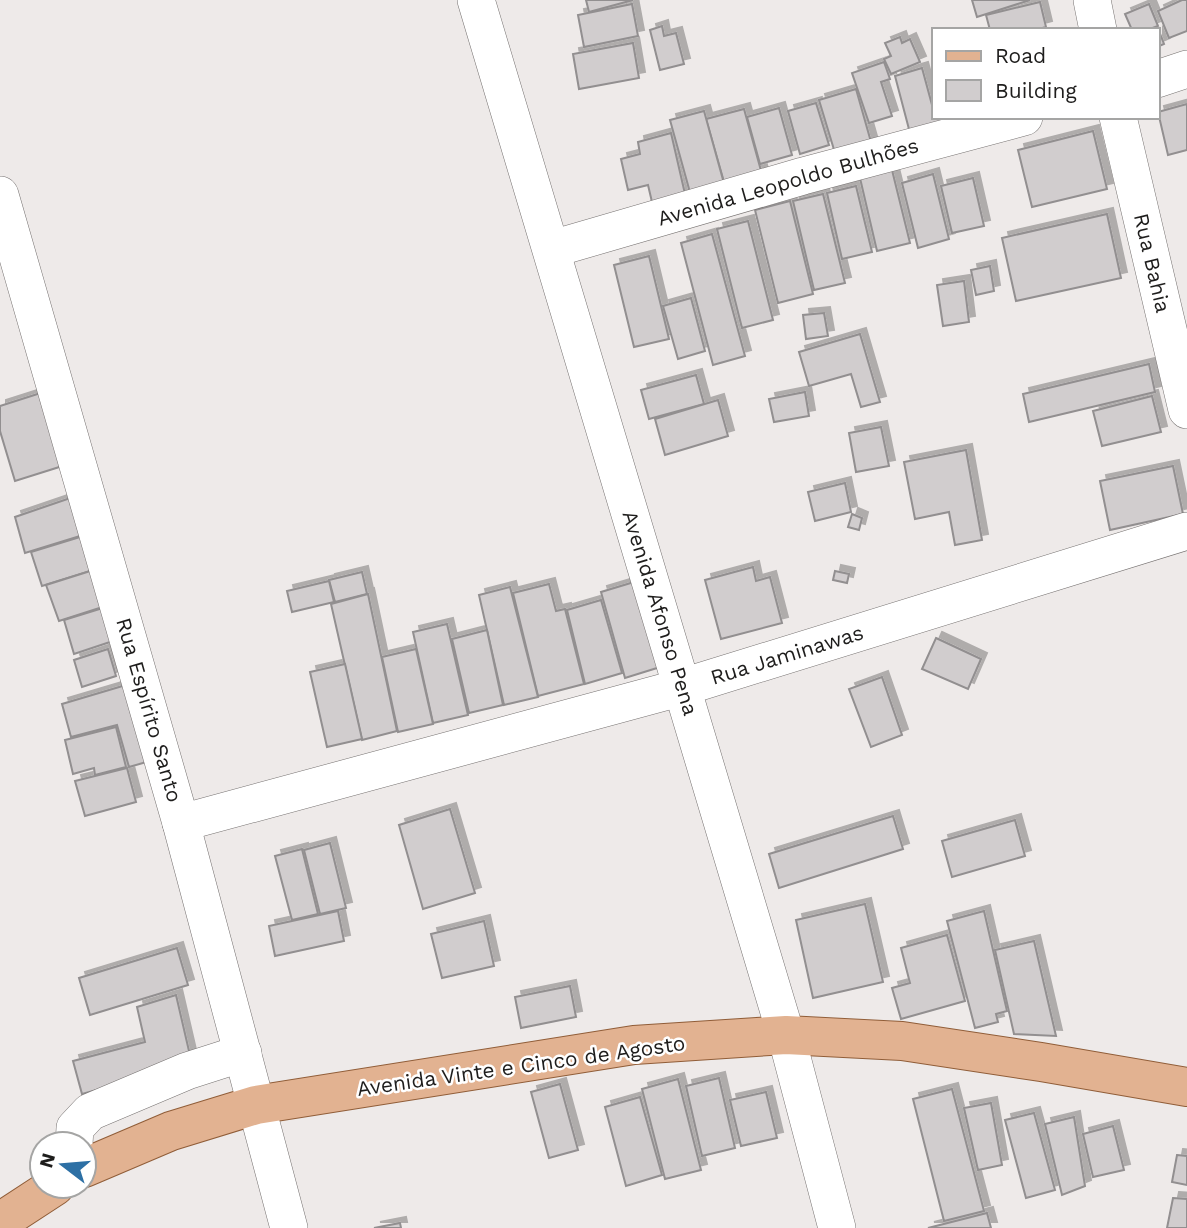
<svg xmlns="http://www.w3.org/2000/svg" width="1187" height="1228" font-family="'Work Sans',sans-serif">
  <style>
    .building { fill: #d1cdce; stroke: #928f90; stroke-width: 2; filter: url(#shadow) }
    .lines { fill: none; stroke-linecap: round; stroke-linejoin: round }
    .minor-casing { stroke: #767271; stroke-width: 38 }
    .major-casing { stroke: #905d38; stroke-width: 40 }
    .minor { stroke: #fff; stroke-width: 37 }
    .major { stroke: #e2b291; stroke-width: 38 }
    .labels { text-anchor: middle; stroke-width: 5; stroke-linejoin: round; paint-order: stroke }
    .street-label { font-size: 21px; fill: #1e1d1c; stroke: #fff }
  </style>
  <defs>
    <filter id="shadow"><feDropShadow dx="6" dy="-6" stdDeviation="0" flood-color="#0004"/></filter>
  </defs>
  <rect width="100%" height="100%" fill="#eeeae9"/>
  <g class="building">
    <path d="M586 0H633L589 12Z"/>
    <path d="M972 0H1030L977 17Z"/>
    <path d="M1182 0H1187V31L1169 38 1158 11Z"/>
    <path d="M1040 2 1046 27 1035 30H990L986 15Z"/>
    <path d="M632 4 638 36 584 47 578 15Z"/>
    <path d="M1149 4 1158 26 1147 30H1132L1125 14Z"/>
    <path d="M662 26 664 36 676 33 684 64 660 70 650 30Z"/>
    <path d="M1159 31 1164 44 1157 47V32Z"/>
    <path d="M900 37 902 43 910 39 920 62 891 74 884 59 891 56 885 43Z"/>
    <path d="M633 43 639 78 579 89 573 54Z"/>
    <path d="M884 62 890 79 881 82 892 116 869 123 852 73Z"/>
    <path d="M922 68 932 105H933V117H948L949 122 910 133 895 76Z"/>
    <path d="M856 89 871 142 835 153 819 100Z"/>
    <path d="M816 103 829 145 800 154 788 111Z"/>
    <path d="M1187 104V150L1168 155 1158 112Z"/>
    <path d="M779 108 792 155 760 164 747 117Z"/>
    <path d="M744 109 763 178 726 189 706 119Z"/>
    <path d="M704 111 725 187 691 196 670 120Z"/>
    <path d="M1093 131 1107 189 1032 207 1018 150Z"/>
    <path d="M671 133 685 194 652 202 648 185 628 190 621 159 640 154 638 142Z"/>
    <path d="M892 170 910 243 877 251 860 178Z"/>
    <path d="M933 174 949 239 918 248 902 183Z"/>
    <path d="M973 178 984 226 952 233 941 186Z"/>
    <path d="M856 186 872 252 842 259 827 193Z"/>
    <path d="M823 194 845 283 814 290 793 201Z"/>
    <path d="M790 201 813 294 778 303 755 210Z"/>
    <path d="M1107 214 1121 278 1016 301 1002 238Z"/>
    <path d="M748 221 773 320 742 328 717 229Z"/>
    <path d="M712 234 745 356 713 365 681 243Z"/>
    <path d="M649 256 669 339 634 347 614 265Z"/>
    <path d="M990 266 994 291 976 295 971 270Z"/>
    <path d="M964 281 969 322 943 326 937 285Z"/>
    <path d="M691 298 705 351 678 359 663 306Z"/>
    <path d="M824 313 828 336 806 339 803 315Z"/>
    <path d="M860 334 880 402 861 407 851 374 809 386 799 352Z"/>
    <path d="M1149 364 1155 392 1029 422 1023 394Z"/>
    <path d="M696 375 704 404 649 419 641 390Z"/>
    <path d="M50 390 72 463 15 481 0 431V406Z"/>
    <path d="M805 392 809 416 774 422 769 399Z"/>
    <path d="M1152 396 1161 432 1102 446 1093 411Z"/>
    <path d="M718 400 728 436 665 455 655 419Z"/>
    <path d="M881 427 889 466 856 472 849 433Z"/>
    <path d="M966 450 982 540 955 545 949 512 915 519 904 462Z"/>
    <path d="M1173 466 1183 514 1110 530 1100 481Z"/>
    <path d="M845 483 851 512 815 521 808 492Z"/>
    <path d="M82 494 93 532 25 553 15 517Z"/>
    <path d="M852 514 862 518 859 530 848 527Z"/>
    <path d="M93 533 103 567 42 586 31 552Z"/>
    <path d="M103 567 115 603 59 621 46 585Z"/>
    <path d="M753 567 756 581 770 577 782 623 721 639 705 580Z"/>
    <path d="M835 571 849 574 847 583 833 580Z"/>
    <path d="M362 572 367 594 335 602 329 580Z"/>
    <path d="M644 579 673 663 625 678 601 592Z"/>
    <path d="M329 581 334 602 292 612 287 591Z"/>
    <path d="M549 584 556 611 565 609 584 684 538 696 513 593Z"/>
    <path d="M510 587 538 697 504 705 479 595Z"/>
    <path d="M368 594 397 731 362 740 331 604Z"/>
    <path d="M601 600 622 673 585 684 567 610Z"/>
    <path d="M106 607 116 640 74 654 64 620Z"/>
    <path d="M447 624 468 715 433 723 413 632Z"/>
    <path d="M487 630 503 705 469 713 452 639Z"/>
    <path d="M936 638 981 659 968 689 922 669Z"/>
    <path d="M108 649 116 676 82 687 74 660Z"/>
    <path d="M416 649 433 724 398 732 382 657Z"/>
    <path d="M345 664 362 739 327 747 310 672Z"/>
    <path d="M882 677 902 735 871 747 849 689Z"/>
    <path d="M136 682 157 759 129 767 117 725 71 737 62 704Z"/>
    <path d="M116 727 126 767 95 775 94 768 73 774 65 740Z"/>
    <path d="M127 768 136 802 85 816 75 781Z"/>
    <path d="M450 809 475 893 423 909 399 825Z"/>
    <path d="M893 816 903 849 779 888 769 854Z"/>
    <path d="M1015 820 1025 856 952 877 942 841Z"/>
    <path d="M330 843 346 908 320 914 304 850Z"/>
    <path d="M302 849 318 914 292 920 275 856Z"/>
    <path d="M865 904 883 982 813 998 796 920Z"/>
    <path d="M338 911 344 941 275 956 269 926Z"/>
    <path d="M984 911 1007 1011 996 1014 998 1022 975 1028 947 921Z"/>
    <path d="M484 921 494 966 442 978 431 934Z"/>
    <path d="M947 935 965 1001 901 1019 892 988 910 983 901 948Z"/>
    <path d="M1034 941 1056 1036 1014 1034 995 950Z"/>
    <path d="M177 948 188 985 90 1015 79 978Z"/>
    <path d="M570 986 576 1017 521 1028 515 997Z"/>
    <path d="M176 995 192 1064 82 1094 73 1061 145 1042 137 1007Z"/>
    <path d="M719 1078 735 1148 702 1156 686 1086Z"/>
    <path d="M678 1079 701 1170 665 1179 642 1089Z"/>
    <path d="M560 1084 578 1150 549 1158 531 1092Z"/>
    <path d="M952 1089 984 1211 944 1221 913 1099Z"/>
    <path d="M766 1092 777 1138 741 1146 730 1100Z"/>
    <path d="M640 1097 662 1175 626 1186 605 1107Z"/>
    <path d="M991 1103 1002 1165 978 1170 964 1108Z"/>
    <path d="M1034 1113 1055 1190 1026 1198 1005 1120Z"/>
    <path d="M1074 1117 1085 1186 1062 1195 1045 1124Z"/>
    <path d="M1113 1126 1124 1170 1093 1177 1083 1134Z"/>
    <path d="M1177 1155 1187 1156V1185L1172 1182Z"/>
    <path d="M1173 1198 1187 1199V1228H1167Z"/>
    <path d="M987 1213 991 1228H928Z"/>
    <path d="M400 1223 401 1228H374Z"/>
  </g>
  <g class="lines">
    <defs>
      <g id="minor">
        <path d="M476 0 786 1035 837 1228"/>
        <path d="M1092 0 1098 30"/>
        <path d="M1157 79 1187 69"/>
        <path d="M1118 117 1187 410"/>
        <path d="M0 195 181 823 289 1228"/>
        <path d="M552 249 803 176 1024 117"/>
        <path d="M181 823 683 687 1187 531"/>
        <path d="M74 1144 75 1128 90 1112 187 1071 243 1053"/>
      </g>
      <g id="major">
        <path d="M84 1168 171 1131 256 1105 634 1045 786 1035 902 1041 1041 1062 1187 1087"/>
        <path d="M0 1222 55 1186"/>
      </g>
    </defs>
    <use href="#minor" class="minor-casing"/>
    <use href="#major" class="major-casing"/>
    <use href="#minor" class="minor"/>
    <use href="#major" class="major"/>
  </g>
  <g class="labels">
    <g class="street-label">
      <text transform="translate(788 182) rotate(-16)" y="7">Avenida Leopoldo Bulhões</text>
      <text transform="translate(1152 263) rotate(77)" y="7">Rua Bahia</text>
      <text transform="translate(660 613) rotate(73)" y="7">Avenida Afonso Pena</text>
      <text transform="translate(787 655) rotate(-17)" y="7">Rua Jaminawas</text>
      <text transform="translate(149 710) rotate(74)" y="7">Rua Espírito Santo</text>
      <text transform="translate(521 1066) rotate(-8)" y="7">Avenida Vinte e Cinco de Agosto</text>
    </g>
  </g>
  <rect x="932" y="28" width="228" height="91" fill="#ffffff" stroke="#a5a5a4" stroke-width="2"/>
  <rect x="946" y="51" width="35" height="10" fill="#e2b291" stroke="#a5a5a4" stroke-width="2"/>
  <text x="995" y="63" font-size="21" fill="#1e1d1c">Road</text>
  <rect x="946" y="80" width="35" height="21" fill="#d1cdce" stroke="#a5a5a4" stroke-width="2"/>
  <text x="995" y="98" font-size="21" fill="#1e1d1c">Building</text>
  <g transform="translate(63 1165) rotate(286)"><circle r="33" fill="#ffffff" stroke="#a5a5a4" stroke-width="2"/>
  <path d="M0-5L12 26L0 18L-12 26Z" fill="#2d70a5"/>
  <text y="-10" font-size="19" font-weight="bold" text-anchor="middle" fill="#1e1d1c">N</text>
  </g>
</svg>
